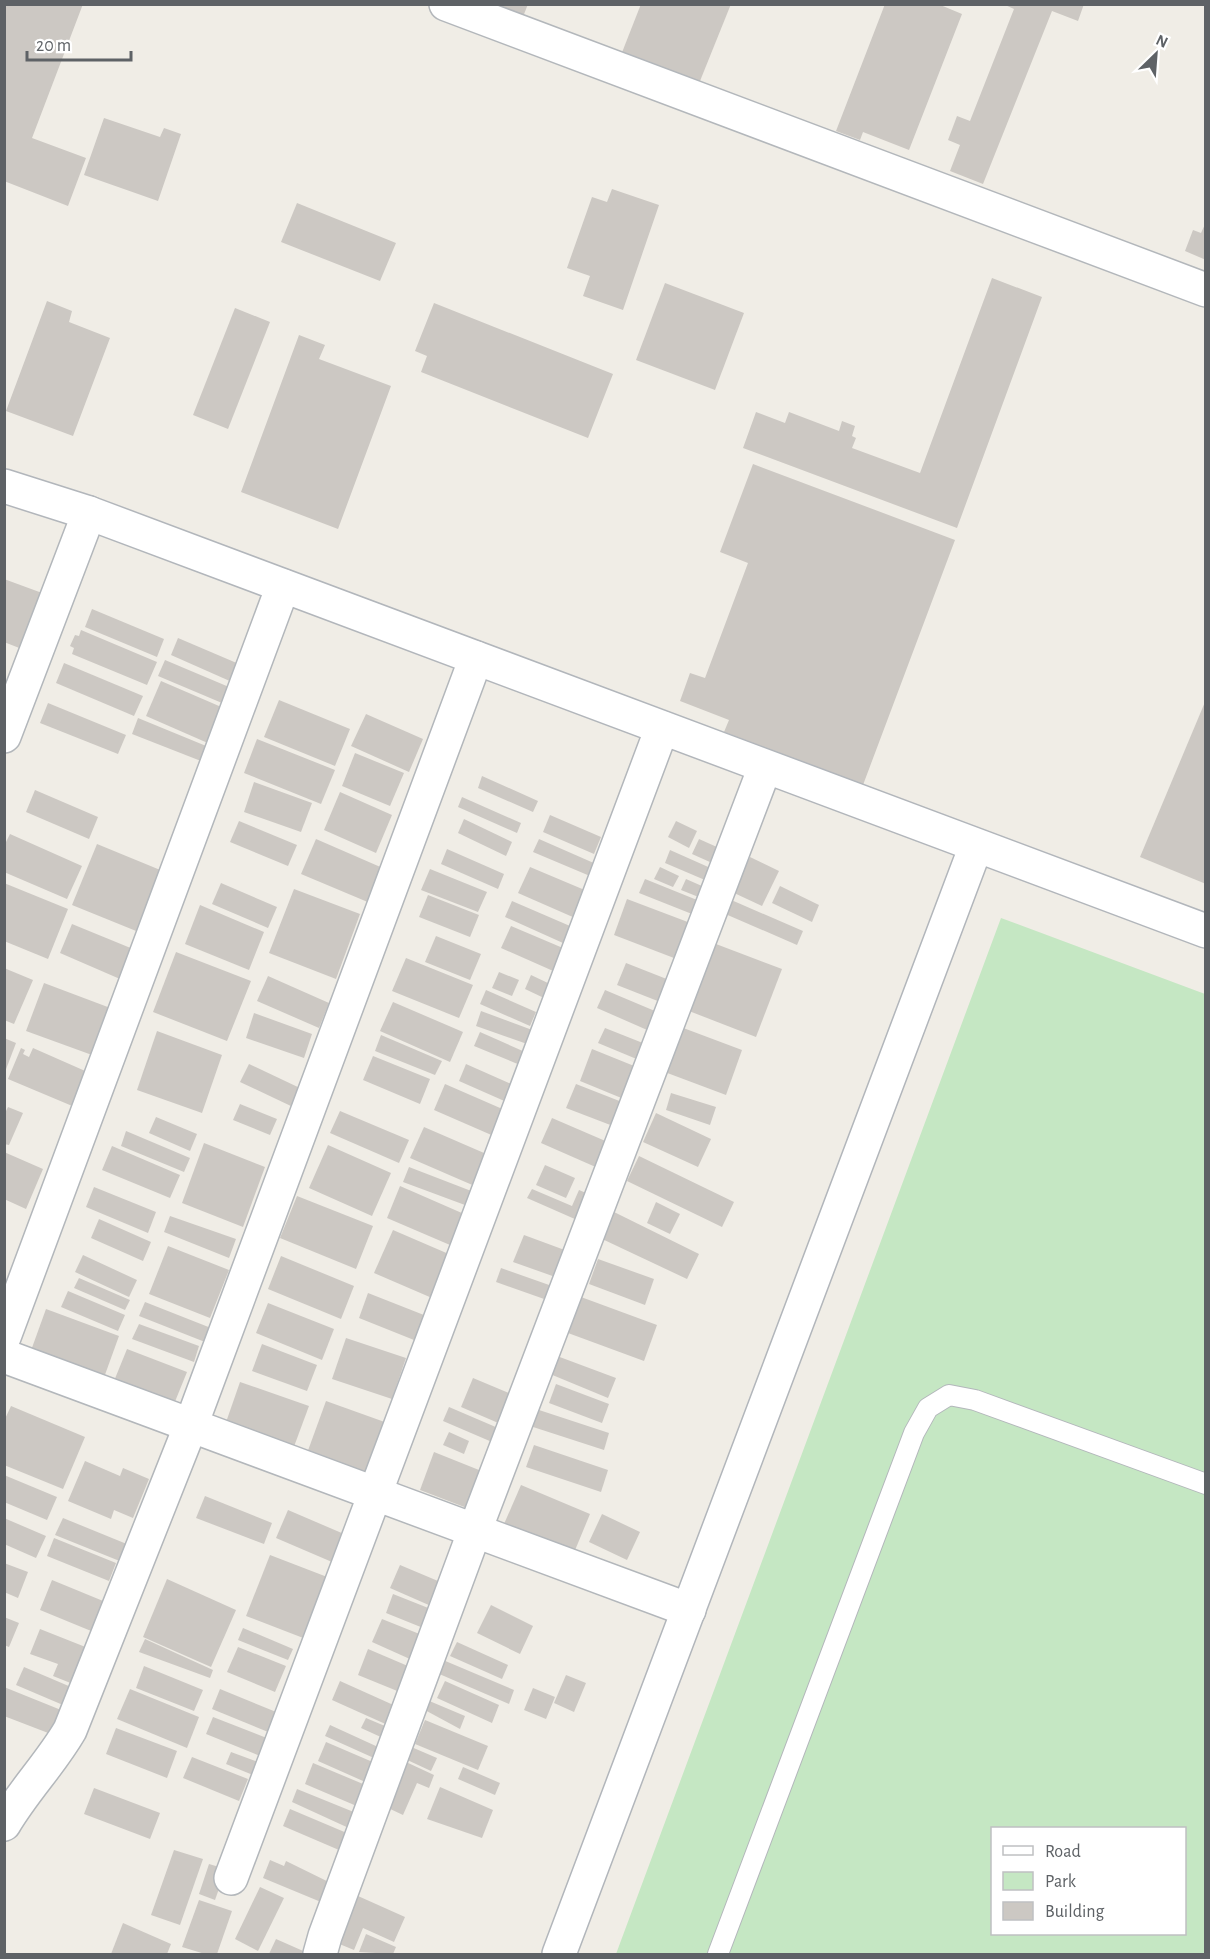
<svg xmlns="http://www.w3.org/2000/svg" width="1210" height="1959" font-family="'Alegreya Sans',sans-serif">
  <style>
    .green { fill: #c5e7c3; fill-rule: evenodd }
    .building { fill: #ccc8c3 }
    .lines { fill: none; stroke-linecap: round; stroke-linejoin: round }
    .service-casing { stroke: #b3b7bb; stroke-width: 22 }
    .minor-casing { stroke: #b3b7bb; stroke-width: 36 }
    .secondary-casing { stroke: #b2b6bb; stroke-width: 36 }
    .service { stroke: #fff; stroke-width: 20 }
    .minor { stroke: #fff; stroke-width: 33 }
    .secondary { stroke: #fff; stroke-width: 33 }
  </style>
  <rect width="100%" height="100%" fill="#f0ede6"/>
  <path class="green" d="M1001 918 1205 994V1954H616ZM992 1828H1184V1934H992Z"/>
  <g class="building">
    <path d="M4 4H83L32 138 86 158 68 206 4 181Z"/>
    <path d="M477 4H528L521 22Z"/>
    <path d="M641 4H731L698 86 621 55Z"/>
    <path d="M885 4H938L962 14 909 150 863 132 860 140 836 131Z"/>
    <path d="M1003 4H1084L1078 21 1052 11 983 184 950 171 960 145 948 140 957 116 970 121 1014 9Z"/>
    <path d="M104 118 160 137 164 128 181 134 158 201 84 175Z"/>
    <path d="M612 189 659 205 623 310 583 296 590 276 567 268 592 197 607 202Z"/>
    <path d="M297 203 396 243 380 281 281 242Z"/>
    <path d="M1206 222V260L1185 251 1193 230 1201 233Z"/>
    <path d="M992 278 1042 297 957 528 743 448 756 412 785 423 789 412 839 431 842 421 855 426 852 436 856 438 852 448 920 473Z"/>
    <path d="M665 283 744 313 715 390 636 360Z"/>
    <path d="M47 301 72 311 69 322 110 338 73 436 6 411Z"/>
    <path d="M434 303 613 374 588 438 421 372 427 356 415 351Z"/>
    <path d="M235 308 270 322 228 429 193 415Z"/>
    <path d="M299 335 325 345 319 359 391 386 338 529 241 492Z"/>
    <path d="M753 464 955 540 863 785 724 732 729 720 680 701 690 673 705 678 748 563 720 552Z"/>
    <path d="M4 579 53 597 32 653 4 642Z"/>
    <path d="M92 609 164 639 157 657 85 627Z"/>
    <path d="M81 630 157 662 147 685 72 654 74 648 70 646 75 635 79 636Z"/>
    <path d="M178 638 239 664 232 682 171 655Z"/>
    <path d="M165 660 229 687 222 703 158 676Z"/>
    <path d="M64 663 143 696 134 716 56 683Z"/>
    <path d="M161 681 226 709 210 744 146 716Z"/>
    <path d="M279 700 350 729 335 766 264 737Z"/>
    <path d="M1205 702H1206V884L1140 857Z"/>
    <path d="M48 703 126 735 118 754 40 723Z"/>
    <path d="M366 714 423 739 409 772 351 746Z"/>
    <path d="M138 718 211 748 206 763 132 734Z"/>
    <path d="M257 739 335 770 321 804 244 773Z"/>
    <path d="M355 753 404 773 390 806 342 786Z"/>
    <path d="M482 776 538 801 533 812 478 788Z"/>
    <path d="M254 782 312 803 301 832 244 812Z"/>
    <path d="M35 790 98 817 89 839 26 812Z"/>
    <path d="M340 792 392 815 376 853 324 830Z"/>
    <path d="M462 797 521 823 517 833 458 807Z"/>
    <path d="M550 815 601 837 594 854 543 832Z"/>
    <path d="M464 819 512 842 506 856 458 833Z"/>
    <path d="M239 821 297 845 288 866 230 842Z"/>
    <path d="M676 821 697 831 689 848 668 837Z"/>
    <path d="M10 834 82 866 67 899 4 872V846Z"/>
    <path d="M316 839 385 869 370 903 301 874Z"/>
    <path d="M539 839 596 864 590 876 533 852Z"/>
    <path d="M699 839 737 856 730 871 692 854Z"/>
    <path d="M97 844 170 874 146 935 72 905Z"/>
    <path d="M447 849 504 874 498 889 441 864Z"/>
    <path d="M670 850 724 874 719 886 665 863Z"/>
    <path d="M750 857 779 871 762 906 732 892Z"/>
    <path d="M530 867 587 891 575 918 518 893Z"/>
    <path d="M660 867 679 876 673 887 654 879Z"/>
    <path d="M430 869 487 892 478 912 421 890Z"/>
    <path d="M645 879 702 902 697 916 639 893Z"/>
    <path d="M686 879 711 890 706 900 681 890Z"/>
    <path d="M4 883 68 909 48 959 4 941Z"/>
    <path d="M221 883 277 907 268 928 212 904Z"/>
    <path d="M780 886 819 905 812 922 772 903Z"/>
    <path d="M294 889 360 914 336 979 269 953Z"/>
    <path d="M428 895 479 915 470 937 419 917Z"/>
    <path d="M627 899 701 927 687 963 614 935Z"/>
    <path d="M729 899 803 931 797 945 723 913Z"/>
    <path d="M512 901 570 926 563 943 505 917Z"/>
    <path d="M200 905 264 932 249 970 185 944Z"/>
    <path d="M72 924 133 949 120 979 60 953Z"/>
    <path d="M511 926 570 951 560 974 501 948Z"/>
    <path d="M436 936 481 954 470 980 425 962Z"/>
    <path d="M716 944 782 969 756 1037 689 1011Z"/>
    <path d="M176 952 251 981 227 1041 153 1012Z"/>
    <path d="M406 958 473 985 459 1018 392 991Z"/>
    <path d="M626 963 687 987 678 1009 617 985Z"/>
    <path d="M4 968 33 980 14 1024 4 1020Z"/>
    <path d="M499 972 519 980 512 996 492 988Z"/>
    <path d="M531 975 550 984 544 998 525 989Z"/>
    <path d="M268 976 329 1003 319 1028 257 1001Z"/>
    <path d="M44 983 121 1012 103 1059 26 1031Z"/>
    <path d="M486 990 536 1012 530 1026 480 1004Z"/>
    <path d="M605 990 662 1014 654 1033 597 1008Z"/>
    <path d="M393 1002 463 1032 450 1062 380 1031Z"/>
    <path d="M481 1011 535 1031 530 1045 476 1026Z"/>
    <path d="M254 1013 312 1034 304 1058 246 1038Z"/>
    <path d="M678 1026 742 1050 726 1095 662 1071Z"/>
    <path d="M605 1028 658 1049 651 1065 598 1043Z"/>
    <path d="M157 1031 222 1055 202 1113 137 1090Z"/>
    <path d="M480 1032 525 1052 520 1065 474 1046Z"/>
    <path d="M381 1035 442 1061 435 1075 375 1051Z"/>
    <path d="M4 1038 16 1043 5 1072H4Z"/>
    <path d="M21 1048 25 1050 23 1054 29 1057 33 1048 92 1074 77 1108 8 1079Z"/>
    <path d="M592 1049 649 1072 636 1104 580 1081Z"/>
    <path d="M373 1056 430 1079 420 1104 363 1080Z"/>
    <path d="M249 1064 302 1089 293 1107 240 1082Z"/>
    <path d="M466 1064 518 1087 511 1104 459 1081Z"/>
    <path d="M445 1084 507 1111 496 1137 434 1110Z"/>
    <path d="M576 1084 622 1102 613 1126 566 1108Z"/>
    <path d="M671 1093 716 1107 710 1125 666 1110Z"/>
    <path d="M240 1104 277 1119 270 1135 233 1120Z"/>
    <path d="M8 1107 23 1113 9 1145 4 1144V1115Z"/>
    <path d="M340 1111 409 1140 399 1163 330 1133Z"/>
    <path d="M656 1113 711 1139 698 1167 643 1142Z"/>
    <path d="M156 1117 197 1134 190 1151 149 1133Z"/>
    <path d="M552 1118 617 1146 607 1172 541 1143Z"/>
    <path d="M424 1127 491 1156 477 1187 410 1158Z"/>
    <path d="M126 1131 190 1158 184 1172 121 1146Z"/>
    <path d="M204 1143 265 1167 243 1227 182 1203Z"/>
    <path d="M328 1145 391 1173 372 1216 309 1188Z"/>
    <path d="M112 1146 180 1175 170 1198 102 1170Z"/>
    <path d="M4 1152 43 1169 26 1209 4 1199Z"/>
    <path d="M639 1156 734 1202 722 1227 627 1181Z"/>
    <path d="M545 1165 575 1178 566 1198 536 1185Z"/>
    <path d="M409 1167 479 1194 473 1208 403 1182Z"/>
    <path d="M400 1186 471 1217 457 1248 387 1218Z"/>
    <path d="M94 1187 156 1212 148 1233 86 1207Z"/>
    <path d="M532 1189 572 1206 579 1190 605 1201 593 1227 527 1198Z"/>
    <path d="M297 1196 373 1226 356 1269 280 1238Z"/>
    <path d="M656 1202 680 1214 670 1234 647 1223Z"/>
    <path d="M612 1211 699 1254 687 1279 600 1238Z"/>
    <path d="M170 1216 236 1239 229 1258 164 1232Z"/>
    <path d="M99 1219 151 1242 143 1261 91 1238Z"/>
    <path d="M393 1230 458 1258 439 1301 374 1273Z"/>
    <path d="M524 1235 570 1252 561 1279 513 1262Z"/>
    <path d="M168 1246 229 1270 210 1318 149 1294Z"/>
    <path d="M83 1255 137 1280 129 1297 75 1272Z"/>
    <path d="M281 1256 354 1286 341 1319 268 1289Z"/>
    <path d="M598 1259 654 1279 645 1305 589 1284Z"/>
    <path d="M501 1268 569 1292 564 1306 496 1282Z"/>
    <path d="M79 1278 130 1300 125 1310 74 1288Z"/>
    <path d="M68 1291 125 1315 118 1331 61 1307Z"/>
    <path d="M368 1293 429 1317 419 1342 359 1318Z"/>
    <path d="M581 1297 657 1325 644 1361 568 1333Z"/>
    <path d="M145 1302 211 1328 205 1342 139 1316Z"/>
    <path d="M268 1303 334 1329 322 1360 256 1333Z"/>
    <path d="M46 1309 119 1336 102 1383 29 1356Z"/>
    <path d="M139 1324 199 1346 194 1362 132 1339Z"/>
    <path d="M346 1338 406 1358 392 1399 332 1379Z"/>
    <path d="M262 1344 317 1365 307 1391 252 1371Z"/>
    <path d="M127 1349 187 1372 174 1404 114 1381Z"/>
    <path d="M557 1356 616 1378 608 1398 550 1374Z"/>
    <path d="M473 1378 523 1399 510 1428 461 1407Z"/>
    <path d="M240 1382 309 1406 292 1452 224 1428Z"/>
    <path d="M556 1384 609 1404 602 1423 549 1403Z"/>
    <path d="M326 1401 393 1425 374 1480 306 1456Z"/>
    <path d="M11 1406 85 1437 63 1489 4 1465V1421Z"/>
    <path d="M449 1407 505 1431 499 1445 443 1421Z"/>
    <path d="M536 1409 609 1433 604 1450 530 1426Z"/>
    <path d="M449 1432 469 1441 464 1454 443 1445Z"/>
    <path d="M534 1445 608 1470 601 1492 526 1467Z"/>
    <path d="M434 1452 494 1476 480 1513 420 1490Z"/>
    <path d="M85 1461 120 1476 123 1468 149 1479 133 1518 114 1510 111 1519 68 1501Z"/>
    <path d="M4 1475 57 1497 47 1520 4 1502Z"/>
    <path d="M521 1485 590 1514 571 1560 501 1531Z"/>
    <path d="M205 1496 272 1523 264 1544 196 1518Z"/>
    <path d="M288 1510 351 1537 339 1565 276 1538Z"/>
    <path d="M602 1514 640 1532 627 1560 589 1542Z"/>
    <path d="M4 1518 46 1536 36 1558 4 1544Z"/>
    <path d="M63 1518 139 1549 132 1566 55 1535Z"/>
    <path d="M54 1538 116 1563 109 1581 47 1556Z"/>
    <path d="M270 1555 335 1580 311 1641 246 1616Z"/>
    <path d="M4 1563 28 1572 18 1598 4 1592Z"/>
    <path d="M400 1565 457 1589 447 1613 390 1588Z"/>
    <path d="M167 1579 236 1610 211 1667 143 1637Z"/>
    <path d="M52 1580 108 1603 96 1633 40 1610Z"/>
    <path d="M393 1594 451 1617 443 1636 386 1613Z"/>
    <path d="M491 1605 533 1626 520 1654 477 1633Z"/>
    <path d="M4 1617 19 1623 9 1647 4 1645Z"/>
    <path d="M382 1619 432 1639 421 1664 372 1642Z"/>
    <path d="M243 1628 293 1649 288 1660 238 1640Z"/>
    <path d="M40 1629 88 1648 73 1684 53 1676 58 1664 30 1654Z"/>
    <path d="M145 1639 213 1670 210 1678 139 1652Z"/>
    <path d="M457 1642 508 1665 502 1679 450 1656Z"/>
    <path d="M238 1647 286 1666 275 1692 227 1672Z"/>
    <path d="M368 1649 422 1672 412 1697 358 1675Z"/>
    <path d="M443 1660 514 1690 509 1704 437 1673Z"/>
    <path d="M144 1666 203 1690 194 1711 136 1688Z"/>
    <path d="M24 1667 71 1687 63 1705 16 1685Z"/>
    <path d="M566 1675 586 1683 574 1712 554 1703Z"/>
    <path d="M340 1681 409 1712 401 1731 332 1700Z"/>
    <path d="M445 1681 499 1705 492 1723 437 1698Z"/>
    <path d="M4 1687 66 1712 56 1736 4 1716Z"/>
    <path d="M533 1688 555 1697 546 1719 524 1710Z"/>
    <path d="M130 1689 199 1717 187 1748 117 1719Z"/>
    <path d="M220 1689 286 1716 278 1736 212 1709Z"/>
    <path d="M427 1700 465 1716 460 1729 423 1709Z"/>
    <path d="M213 1717 282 1744 275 1762 206 1734Z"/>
    <path d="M366 1718 399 1732 394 1743 361 1728Z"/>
    <path d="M425 1720 488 1746 478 1770 415 1744Z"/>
    <path d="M330 1725 389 1752 385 1763 325 1736Z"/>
    <path d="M116 1728 177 1751 167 1778 106 1754Z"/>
    <path d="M326 1742 389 1769 381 1789 318 1761Z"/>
    <path d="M409 1746 437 1758 431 1771 403 1758Z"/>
    <path d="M231 1752 266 1765 260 1778 226 1764Z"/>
    <path d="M192 1757 248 1779 239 1801 183 1778Z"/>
    <path d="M406 1762 434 1775 429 1788 417 1783 403 1815 386 1807Z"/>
    <path d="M313 1763 375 1789 366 1810 305 1784Z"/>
    <path d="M463 1767 500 1783 495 1795 458 1779Z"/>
    <path d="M440 1787 493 1810 482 1838 427 1819Z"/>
    <path d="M94 1788 160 1813 150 1839 84 1814Z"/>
    <path d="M297 1789 371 1819 364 1835 292 1802Z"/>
    <path d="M290 1809 361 1839 353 1856 283 1826Z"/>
    <path d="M174 1850 203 1859 180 1925 151 1915Z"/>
    <path d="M270 1860 284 1866 286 1861 341 1888 333 1907 263 1878Z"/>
    <path d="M209 1864 226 1869 215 1900 199 1894Z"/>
    <path d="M260 1887 284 1898 258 1951 235 1939Z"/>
    <path d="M358 1896 405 1917 394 1942 363 1928 354 1950 337 1943Z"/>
    <path d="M199 1900 232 1911 217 1954H205L182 1947Z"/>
    <path d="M123 1923 171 1944 167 1954H111Z"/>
    <path d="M366 1934 396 1947 393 1954 359 1952Z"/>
    <path d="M276 1939 310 1954H269Z"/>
  </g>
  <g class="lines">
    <defs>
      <path id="service" d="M718 1954 914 1433 928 1408 949 1395 975 1400 1206 1484"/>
      <g id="minor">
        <path d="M446 4 1206 290"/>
        <path d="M4 736 89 513"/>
        <path d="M4 1337 283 586"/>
        <path d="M4 1356 689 1610"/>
        <path d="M4 1824C24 1790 51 1763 70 1730L191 1425 476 658"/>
        <path d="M231 1878 662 728"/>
        <path d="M320 1954 325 1936 475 1530 765 767"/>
      </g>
      <g id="secondary">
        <path d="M4 486 89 513 1206 931"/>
        <path d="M559 1954 976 846"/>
      </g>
    </defs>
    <use href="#service" class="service-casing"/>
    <use href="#minor" class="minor-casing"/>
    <use href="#secondary" class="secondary-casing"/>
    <use href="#service" class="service"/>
    <use href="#minor" class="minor"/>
    <use href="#secondary" class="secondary"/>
  </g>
  <rect width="1210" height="1959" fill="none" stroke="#5e6266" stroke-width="12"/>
  <rect x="991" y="1827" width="195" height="108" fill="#ffffff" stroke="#bfc0c2" stroke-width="1.5"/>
  <rect x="1003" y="1846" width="30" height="9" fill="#ffffff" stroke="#bfc0c2" stroke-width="1.5"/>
  <text x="1045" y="1857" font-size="18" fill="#5e6266">Road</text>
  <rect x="1003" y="1872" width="30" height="18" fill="#c5e7c3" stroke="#bfc0c2" stroke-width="1.5"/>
  <text x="1045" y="1887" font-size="18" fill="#5e6266">Park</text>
  <rect x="1003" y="1902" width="30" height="18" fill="#ccc8c3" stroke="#bfc0c2" stroke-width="1.5"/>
  <text x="1045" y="1917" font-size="18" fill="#5e6266">Building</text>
  <g transform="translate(1156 54) rotate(25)" stroke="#ffffff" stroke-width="4.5" paint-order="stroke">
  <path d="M0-4.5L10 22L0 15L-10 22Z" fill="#5e6266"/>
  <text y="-9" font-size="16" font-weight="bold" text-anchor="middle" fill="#5e6266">N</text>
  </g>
  <path d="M27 51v9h104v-9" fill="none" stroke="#5e6266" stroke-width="3"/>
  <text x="36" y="51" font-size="18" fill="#5e6266" stroke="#ffffff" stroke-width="4.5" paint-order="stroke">20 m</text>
</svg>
